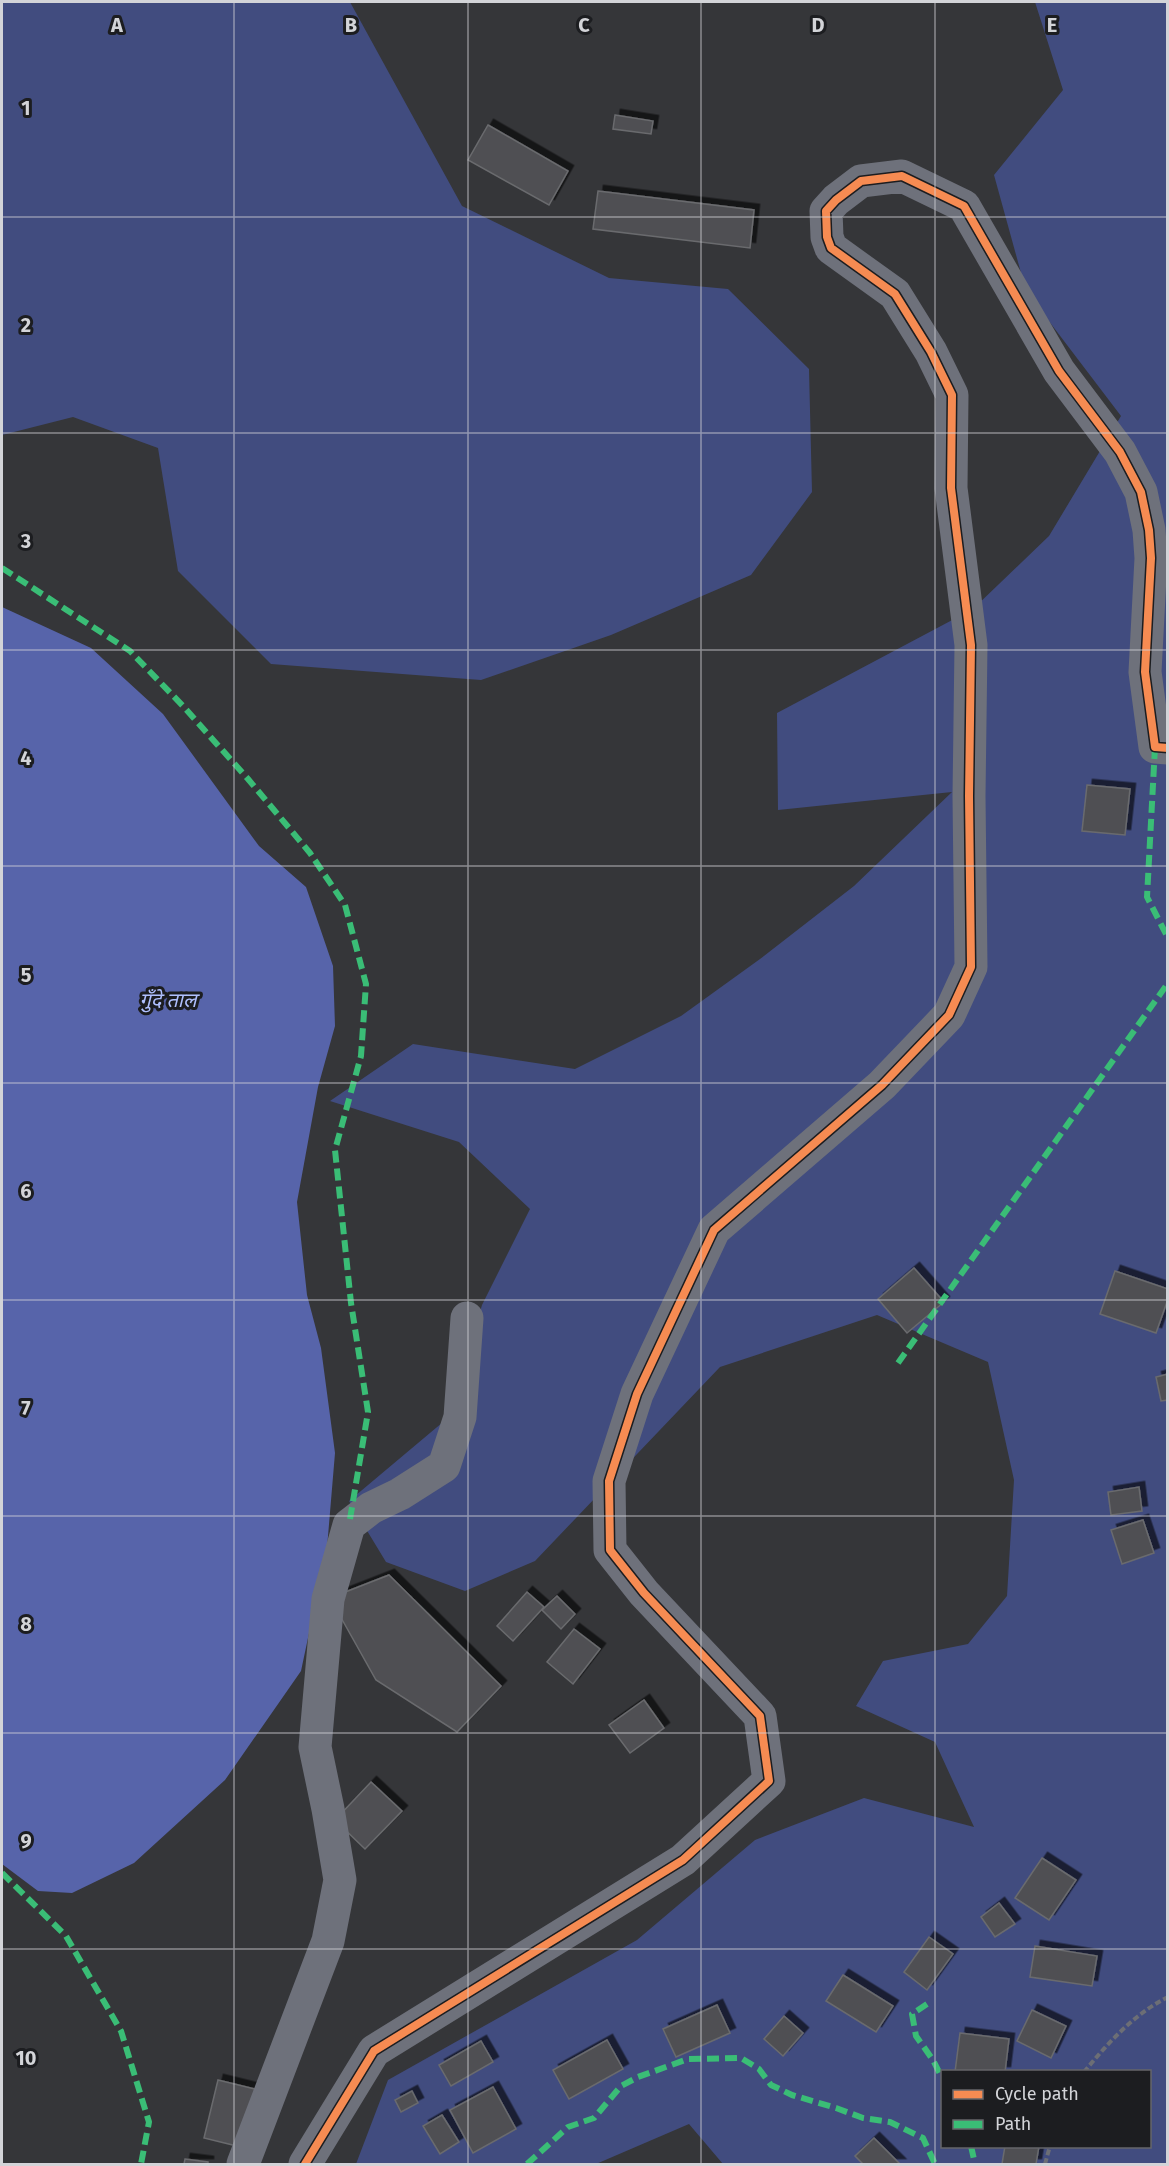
<svg xmlns="http://www.w3.org/2000/svg" width="1169" height="2166" font-family="'Fira Sans','Noto Sans Devanagari',sans-serif">
  <style>
    .green { fill: #414c7f; fill-rule: evenodd }
    .water { fill: #5764aa }
    .building { fill: #4f5053; stroke: #6a6b6e; stroke-width: 1.5; filter: url(#shadow) }
    .lines { fill: none; stroke-linecap: round; stroke-linejoin: round }
    .path { stroke: #6c6e75; stroke-width: 4; stroke-dasharray: 6 3; stroke-linecap: butt }
    .minor { stroke: #6e717b; stroke-width: 33 }
    .quiet { stroke: #3abd76; stroke-width: 6; stroke-dasharray: 12 6; stroke-linecap: butt }
    .cycleway-casing { stroke: #1c1d20; stroke-width: 11 }
    .cycleway { stroke: #f68b52; stroke-width: 8 }
    .grid { fill: none; stroke: #d3d4d8; stroke-width: 1.5; stroke-opacity: 0.55 }
    .labels { text-anchor: middle; stroke-width: 6; stroke-linejoin: round; paint-order: stroke }
    .water-label { font-size: 20px; font-style: italic; fill: #b0c0fe; stroke: #1c1d20 }
    .grid-label { font-size: 20px; text-anchor: middle; font-weight: bold; fill: #d3d4d8; stroke: #1c1d20; stroke-width: 6; stroke-linejoin: round; paint-order: stroke }
  </style>
  <defs>
    <filter id="shadow"><feDropShadow dx="5.5" dy="-5.5" stdDeviation="0" flood-color="#0009"/></filter>
  </defs>
  <rect width="100%" height="100%" fill="#353639"/>
  <g class="green">
    <path d="M2 2H350L462 206 609 278 728 289 809 369 812 492 751 575 611 635 481 680 271 664 178 571 158 448 73 417 2 435Z"/>
    <path d="M1035 2H1167V2164H723L689 2124 596 2164H356L388 2080 637 1940 755 1840 864 1798 974 1827 935 1742 856 1706 883 1661 968 1644 1007 1596 1014 1480 988 1362 877 1315 720 1367 535 1561 465 1591 386 1562 349 1501 449 1417 482 1305 530 1209 459 1142 330 1101 413 1044 575 1069 681 1016 760 959 854 886 952 792 778 810 777 713 973 609 1049 536 1121 416 1026 291 994 175 1063 90ZM942 2072H1150V2146H942Z"/>
  </g>
  <path class="water" d="M2 607 91 648 163 714 259 846 306 887 333 966 335 1026 318 1087 297 1202 307 1295 321 1348 335 1453 327 1548 301 1671 225 1780 134 1863 72 1893 38 1891 2 1864Z"/>
  <g class="building">
    <path d="M615 115 653 121 651 134 613 129Z"/>
    <path d="M488 125 568 171 549 205 468 160Z"/>
    <path d="M598 191 754 210 750 248 593 229Z"/>
    <path d="M1087 785 1130 789 1125 835 1082 831Z"/>
    <path d="M914 1268 944 1302 907 1333 878 1299Z"/>
    <path d="M1115 1271 1168 1289V1299L1156 1333 1100 1314Z"/>
    <path d="M1168 1374V1400L1161 1401 1156 1377Z"/>
    <path d="M1139 1487 1142 1511 1111 1515 1108 1492Z"/>
    <path d="M1143 1520 1154 1553 1122 1564 1111 1530Z"/>
    <path d="M389 1575 501 1686 457 1732 376 1680 330 1598Z"/>
    <path d="M527 1592 544 1607 513 1641 497 1626Z"/>
    <path d="M557 1596 575 1614 561 1629 542 1610Z"/>
    <path d="M574 1629 600 1649 573 1684 547 1662Z"/>
    <path d="M644 1700 664 1728 630 1753 609 1725Z"/>
    <path d="M371 1782 402 1811 365 1849 335 1820Z"/>
    <path d="M1042 1858 1076 1880 1049 1920 1015 1898Z"/>
    <path d="M999 1903 1015 1924 995 1937 981 1917Z"/>
    <path d="M929 1937 953 1954 927 1990 904 1972Z"/>
    <path d="M1035 1946 1097 1956 1092 1986 1030 1977Z"/>
    <path d="M843 1975 893 2006 876 2032 826 2001Z"/>
    <path d="M717 2005 730 2033 676 2057 663 2029Z"/>
    <path d="M1032 2010 1066 2026 1051 2058 1017 2041Z"/>
    <path d="M784 2016 803 2033 783 2056 764 2039Z"/>
    <path d="M960 2033 1009 2039 1005 2072H955Z"/>
    <path d="M607 2040 623 2069 569 2099 553 2070Z"/>
    <path d="M481 2041 493 2062 451 2086 439 2065Z"/>
    <path d="M218 2080 255 2089 241 2147 204 2138Z"/>
    <path d="M493 2087 516 2129 473 2153 450 2110Z"/>
    <path d="M412 2091 418 2103 401 2112 395 2100Z"/>
    <path d="M442 2115 459 2142 440 2154 423 2126Z"/>
    <path d="M874 2138 900 2164H863L855 2156Z"/>
    <path d="M1005 2146H1039L1036 2164H1002Z"/>
    <path d="M185 2159 208 2162V2164H184Z"/>
  </g>
  <g class="lines">
    <g class="path">
      <path d="M1084 2072C1108 2043 1134 2014 1168 1997"/>
      <path d="M1045 2164 1050 2146"/>
    </g>
    <g class="minor">
      <path d="M243 2164 328 1941 340 1880 328 1809 315 1747 328 1599 349 1525 371 1508 400 1494 444 1466 460 1417 467 1318"/>
      <path d="M305 2164 374 2051 683 1860 769 1781 760 1716 644 1593 610 1550 609 1481 637 1394 714 1230 882 1085 949 1015 971 967 969 796 971 645 951 488 952 395 931 352 895 294 831 248 827 237 826 211 836 200 861 181 902 176 964 206 1059 371 1120 452 1141 492 1149 530 1151 558 1145 672 1155 747 1168 748"/>
    </g>
    <g class="quiet">
      <path d="M2 568 130 651 183 706 248 779 310 853 345 905 366 984 361 1056 335 1150 351 1303 368 1412 349 1525"/>
      <path d="M1155 747 1147 897 1168 938"/>
      <path d="M898 1363 1168 983"/>
      <path d="M2 1873 66 1936 121 2031 149 2122 141 2164"/>
      <path d="M927 2004 912 2014 916 2036 933 2060 942 2078"/>
      <path d="M971 2146 975 2164"/>
      <path d="M527 2164 568 2127 594 2118 621 2086 638 2077 688 2059 741 2058 759 2069 771 2085 792 2095 836 2108 863 2118 890 2122 923 2138 935 2164"/>
    </g>
    <defs>
      <path id="cycleway" d="M305 2164 374 2051 683 1860 769 1781 760 1716 644 1593 610 1550 609 1481 637 1394 714 1230 882 1085 949 1015 971 967 969 796 971 645 951 488 952 395 931 352 895 294 831 248 827 237 826 211 836 200 861 181 902 176 964 206 1059 371 1120 452 1141 492 1149 530 1151 558 1145 672 1155 747 1168 748"/>
    </defs>
    <use href="#cycleway" class="cycleway-casing"/>
    <use href="#cycleway" class="cycleway"/>
  </g>
  <path class="grid" d="M234 2V2164M468 2V2164M701 2V2164M935 2V2164M2 217H1168M2 433H1168M2 650H1168M2 866H1168M2 1083H1168M2 1300H1168M2 1516H1168M2 1733H1168M2 1949H1168"/>
  <g class="labels">
    <g class="water-label">
      <text x="168" y="1007">गुँदे ताल</text>
    </g>
  </g>
  <g class="grid-label">
    <text x="117" y="32">A</text>
    <text x="351" y="32">B</text>
    <text x="584" y="32">C</text>
    <text x="818" y="32">D</text>
    <text x="1052" y="32">E</text>
    <text x="26" y="115">1</text>
    <text x="26" y="332">2</text>
    <text x="26" y="548">3</text>
    <text x="26" y="765">4</text>
    <text x="26" y="982">5</text>
    <text x="26" y="1198">6</text>
    <text x="26" y="1415">7</text>
    <text x="26" y="1631">8</text>
    <text x="26" y="1848">9</text>
    <text x="26" y="2065">10</text>
  </g>
  <rect width="1169" height="2166" fill="none" stroke="#d3d4d8" stroke-width="6"/>
  <rect x="941" y="2070" width="210" height="78" fill="#1c1d20" stroke="#65666a" stroke-width="1.5"/>
  <rect x="953" y="2090" width="30" height="9" fill="#f68b52" stroke="#65666a" stroke-width="1.5"/>
  <text x="995" y="2100" font-size="18" fill="#d3d4d8">Cycle path</text>
  <rect x="953" y="2120" width="30" height="9" fill="#3abd76" stroke="#65666a" stroke-width="1.5"/>
  <text x="995" y="2130" font-size="18" fill="#d3d4d8">Path</text>
</svg>
